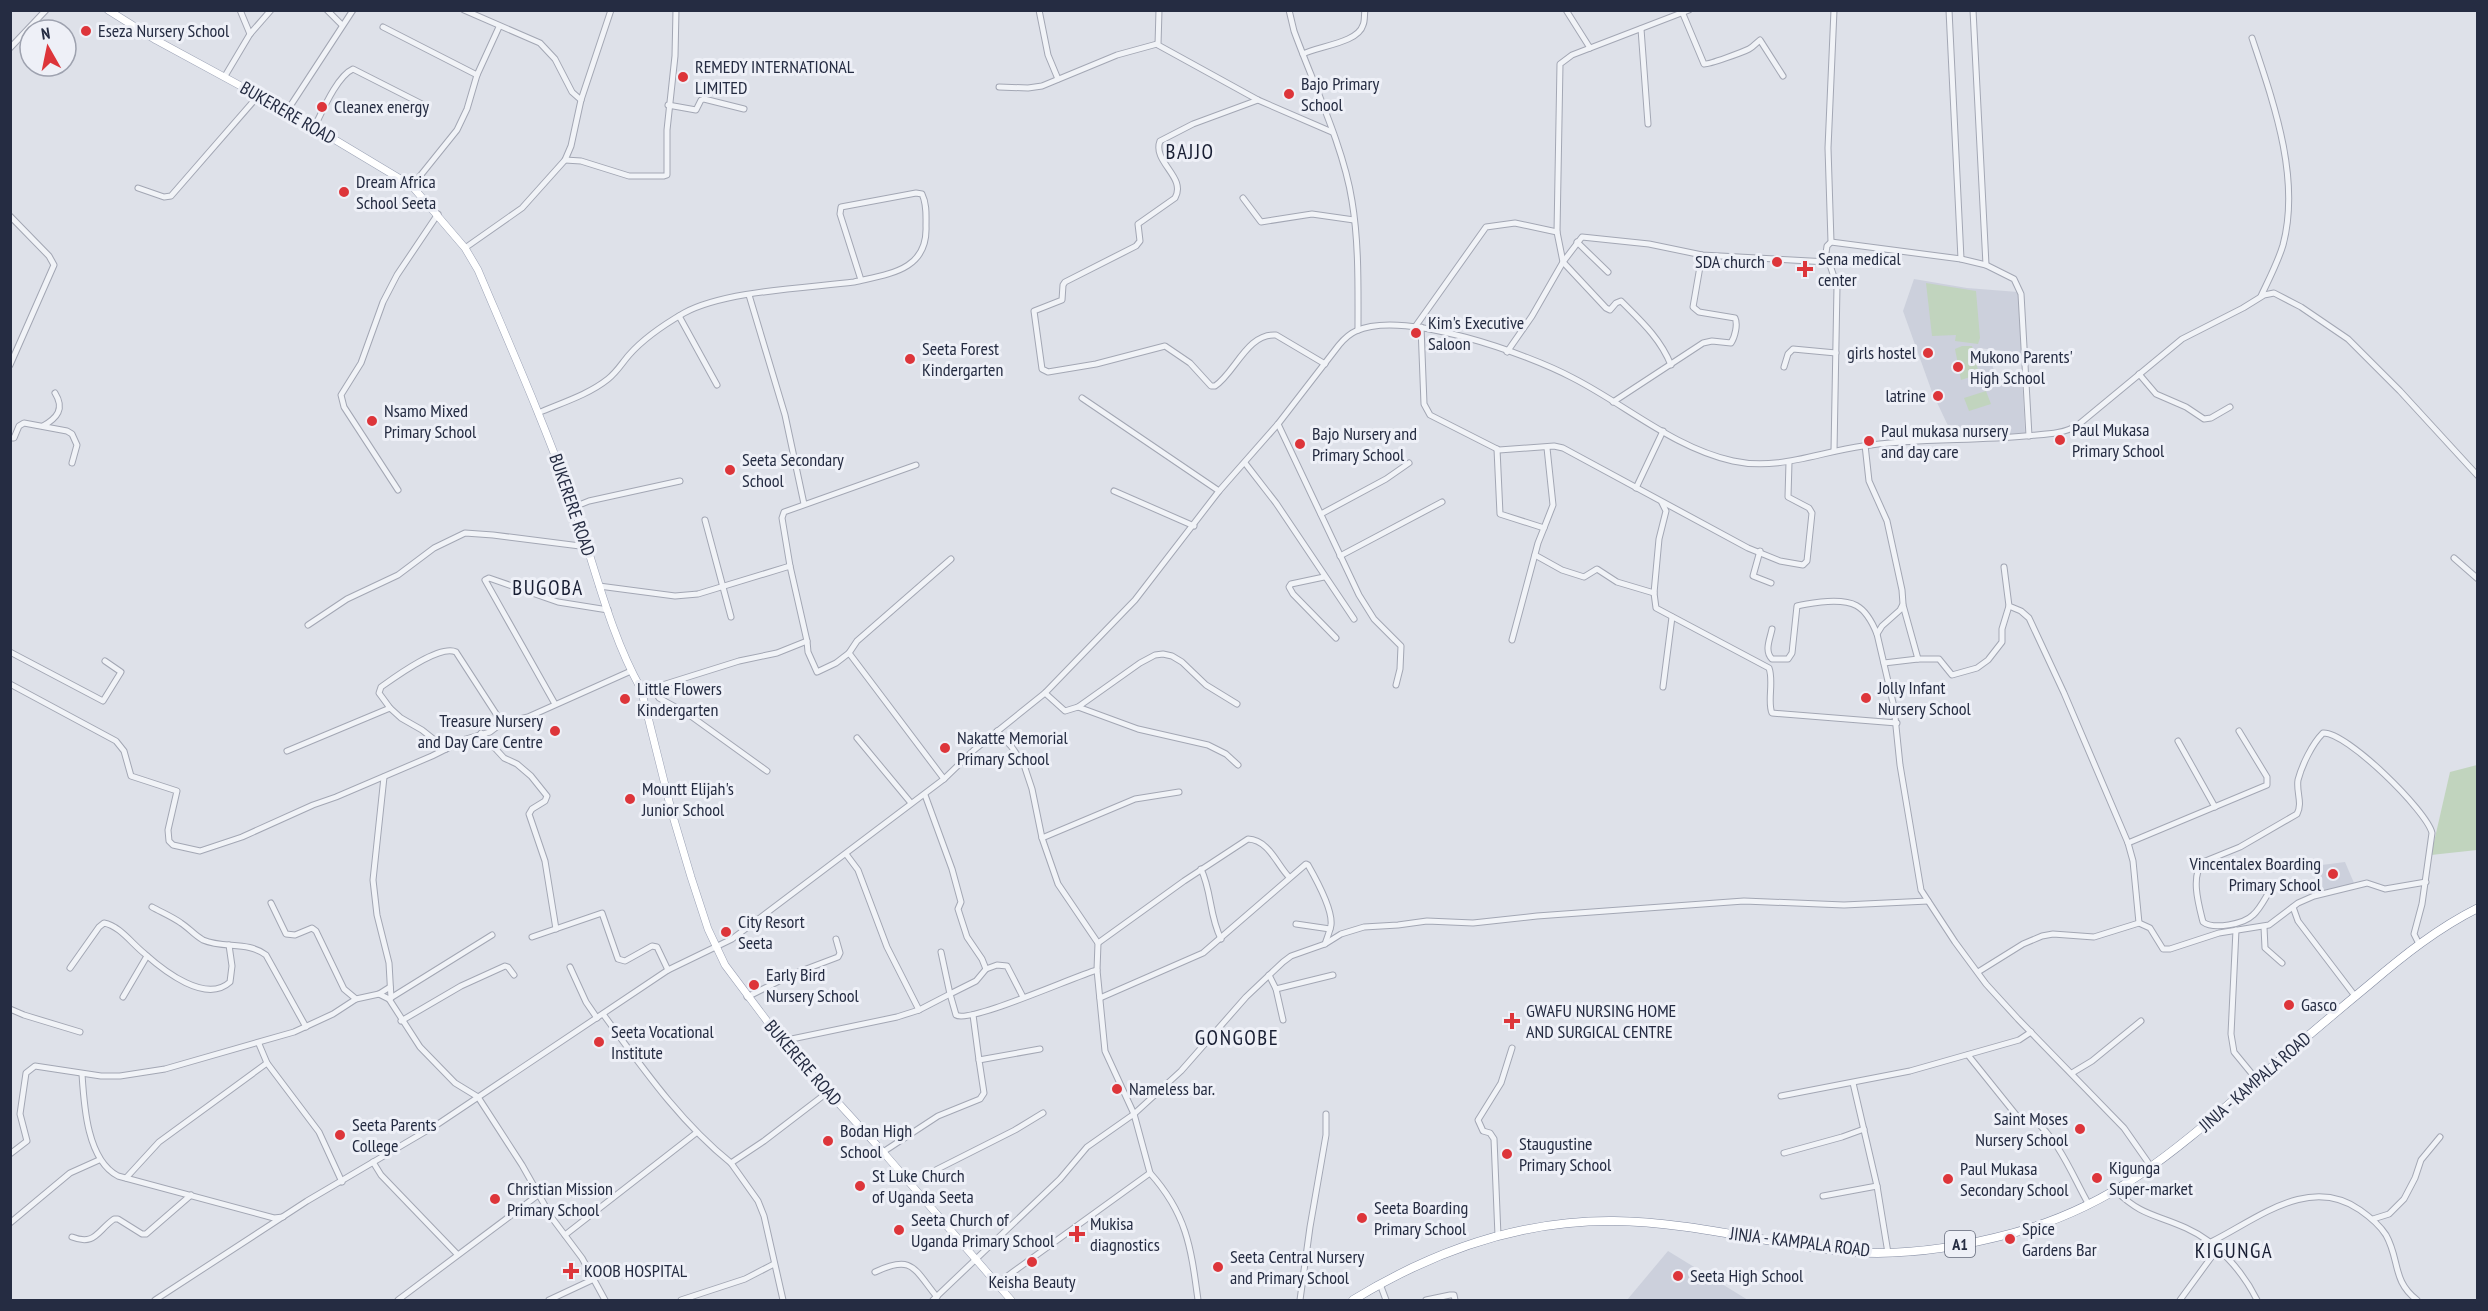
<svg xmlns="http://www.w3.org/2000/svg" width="2488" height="1311" font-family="'PT Sans Narrow',sans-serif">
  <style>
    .built { fill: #ccd0dc }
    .green { fill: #c1d4be }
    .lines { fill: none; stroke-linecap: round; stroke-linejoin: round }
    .minor-casing { stroke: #a3a7b4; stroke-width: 7 }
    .major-casing { stroke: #9ca3b6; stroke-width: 8 }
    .highway-casing { stroke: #848ca2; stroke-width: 9 }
    .minor { stroke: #f1f3f7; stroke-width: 5 }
    .major { stroke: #fff; stroke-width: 7 }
    .highway { stroke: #fff; stroke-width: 8 }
    .poi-dot { fill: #dd353a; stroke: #eef0f7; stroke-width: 2 }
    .labels { text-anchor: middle; stroke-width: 6; stroke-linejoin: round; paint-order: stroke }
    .shield { fill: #eef0f7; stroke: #616778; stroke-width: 1.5 }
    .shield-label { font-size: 16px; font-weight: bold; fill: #252c42 }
    .poi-label { font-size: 18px; fill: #252c42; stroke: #eef0f7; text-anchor: start }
    .street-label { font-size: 18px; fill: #252c42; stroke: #eef0f7 }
    .quarter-label { font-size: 21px; letter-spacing: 1.5px; fill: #181e33; stroke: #eef0f7 }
  </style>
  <rect width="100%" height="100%" fill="#dee1e9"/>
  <g class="built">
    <path d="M1914 279 1967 288 2018 292 2022 353 1978 348 1979 357 1989 355 1997 379 2022 376 2025 433 1958 437 1951 432 1932 392 1903 311Z"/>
    <path d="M2345 862 2354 883 2318 893 2314 866Z"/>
    <path d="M1668 1251 1748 1300H1627Z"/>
  </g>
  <g class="green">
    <path d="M1926 283 1976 291 1980 338 1978 344 1955 341 1956 335 1932 336Z"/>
    <path d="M1962 346H1972L1979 374 1961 380 1955 349Z"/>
    <path d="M1986 391 1991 404 1969 411 1964 398Z"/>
    <path d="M2477 765V850L2431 855 2450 772Z"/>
  </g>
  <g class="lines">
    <defs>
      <g id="minor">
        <path d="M240 10 250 34"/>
        <path d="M327 10 342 25"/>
        <path d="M464 10 540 43 555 59 572 92 581 100"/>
        <path d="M1039 10 1048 55 1058 79"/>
        <path d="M1159 10 1158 45 1258 100 1332 132"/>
        <path d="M1289 10 1294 31C1313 83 1344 148 1352 201 1359 243 1358 287 1358 330"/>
        <path d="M1566 10 1590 48"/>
        <path d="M1834 10 1828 148 1831 242 1827 246 1826 253 1837 286 1834 451"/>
        <path d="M1949 10 1961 259"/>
        <path d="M1973 10 1986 265"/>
        <path d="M1683 14 1704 64C1708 65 1743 52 1749 49 1753 47 1756 43 1760 40L1783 76"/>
        <path d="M383 27 477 75"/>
        <path d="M1641 29 1648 124"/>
        <path d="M2252 38C2273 101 2301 178 2283 245 2278 262 2269 279 2261 296"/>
        <path d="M10 48 46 10"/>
        <path d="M1303 54C1318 46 1358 43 1363 25 1365 21 1364 15 1365 10"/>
        <path d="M225 76 250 34 271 10"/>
        <path d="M999 87 1028 88 1042 86 1117 55 1157 44"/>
        <path d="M1258 100 1193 124 1160 141C1152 162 1187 177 1175 198L1138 224 1140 241 1136 246 1065 282 1063 285 1062 300 1034 311 1042 369 1048 372 1096 364 1165 346 1190 363 1211 386H1215C1235 373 1247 333 1276 335L1325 364"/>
        <path d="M668 105 696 110 701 100 704 99 744 109"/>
        <path d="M287 111 353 10"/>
        <path d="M314 128C322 112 337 76 353 69L424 105"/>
        <path d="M565 160 581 161 629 176H664L667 175V130L675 56 676 10"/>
        <path d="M412 186 457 130 467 109 477 75 499 27"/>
        <path d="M138 188 164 197 171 196 258 96"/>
        <path d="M1243 198 1261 222 1312 214 1354 220"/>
        <path d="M10 216 49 256 54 265 10 365"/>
        <path d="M1577 242 1608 272"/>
        <path d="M1831 242 1961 259 1986 265 2014 279 2021 294 2029 436"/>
        <path d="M465 248 522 208 565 160 571 146 581 100 611 10"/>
        <path d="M749 295 785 415 804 504"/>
        <path d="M679 316 717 385"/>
        <path d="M1415 327 1486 227 1515 223 1557 232"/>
        <path d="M1421 327 1424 404 1430 415 1499 450 1554 446 1563 448 1748 548 1780 561 1803 565 1807 561 1812 513 1809 508 1788 497 1789 462"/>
        <path d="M1507 352 1532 316 1563 262 1582 237 1649 244 1702 255 1828 262"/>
        <path d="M1671 365C1660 338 1641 321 1621 301L1616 303 1610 310 1606 308 1563 262 1557 232 1560 64 1572 55 1689 10"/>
        <path d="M1784 367 1788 354 1793 349 1836 353"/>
        <path d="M2139 374 2156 394 2186 407 2204 419 2211 418 2230 407"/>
        <path d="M1082 398 1219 491"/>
        <path d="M1613 402 1703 343 1712 341 1731 343C1735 337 1738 324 1735 318L1699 312 1693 307 1702 255"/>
        <path d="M538 413C561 403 588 395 608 379 617 372 622 363 629 355 643 339 665 324 684 313 724 291 806 288 854 282 888 274 928 271 926 226 926 216 927 204 922 194L916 193 841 207 840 214 861 280"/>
        <path d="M1278 424 1359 595 1374 619 1401 646 1400 669 1396 685"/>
        <path d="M43 426C57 418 65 409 55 393"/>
        <path d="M10 438H14L19 426 24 423 67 431 72 434 77 445 72 463"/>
        <path d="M1865 445 1869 481 1887 521 1902 590 1903 604 1900 610 1882 626 1877 634 1894 707 1900 765 1921 890 1955 942 1986 984 2018 1019 2124 1128 2152 1168"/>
        <path d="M1497 449 1500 514 1544 528 1538 543 1512 640"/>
        <path d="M1245 463 1276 503 1354 619"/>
        <path d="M1636 488 1663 431"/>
        <path d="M398 490 344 407 341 395 361 363 383 302 397 275 438 214"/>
        <path d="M1114 491 1194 526"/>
        <path d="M1662 503 1666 511 1659 539 1654 593 1656 608 1769 668C1774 681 1767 703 1772 713L1897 723"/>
        <path d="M574 507 589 501 680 481"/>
        <path d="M1321 514 1386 479 1409 463"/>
        <path d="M705 520 731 617"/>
        <path d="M1544 528 1553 505 1547 448"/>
        <path d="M1760 551 1753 576 1771 583"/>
        <path d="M1535 555 1562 570 1584 577 1597 569 1617 582 1654 593"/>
        <path d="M1340 556 1442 502"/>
        <path d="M2454 558 2478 579"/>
        <path d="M790 566 782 518 784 512 916 465"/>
        <path d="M2004 567 2009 606 2021 611 2029 618 2064 693 2128 843 2133 861 2139 923"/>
        <path d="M1324 577 1291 584 1289 587 1293 594 1336 638"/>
        <path d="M599 586 675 596 698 594 790 566 807 641"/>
        <path d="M1903 605 1918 659"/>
        <path d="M308 625 347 599 398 575 434 548 465 533 493 535 588 547"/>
        <path d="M1772 629C1770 639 1764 651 1772 659H1788L1792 653 1797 606C1805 604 1813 603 1821 602 1853 599 1865 604 1877 634"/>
        <path d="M10 652 103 701 121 672 105 661"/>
        <path d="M849 653 857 641 951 559"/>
        <path d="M1884 663 1918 659H1939L1952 675 1977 668 1988 660 2002 642V629L2009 606"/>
        <path d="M10 684 116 741 124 751 131 776 177 791 168 830 169 841 173 845 200 851 242 837 313 805 336 797 432 756 466 739 490 732 502 723 528 717 631 671"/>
        <path d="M1663 687 1672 617"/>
        <path d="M653 688 739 661 777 653 807 641 808 652 817 672 836 663 849 653 944 779"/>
        <path d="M641 689 653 688 659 698 688 714 767 771"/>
        <path d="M1045 693 1065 711 1078 707 1138 729 1208 745 1226 754 1238 765"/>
        <path d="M555 704 485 580 489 578 558 602 608 610"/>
        <path d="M1078 707 1140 663 1155 655 1163 654 1172 656 1182 662 1206 685 1237 704"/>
        <path d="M390 708 379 693 381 687C395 677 440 644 456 652L502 723"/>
        <path d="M481 733 504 758 517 764 531 776 547 796 545 801 532 809 529 814 545 861 556 929"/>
        <path d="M857 738 911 803"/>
        <path d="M2178 741 2215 807"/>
        <path d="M287 751 390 708 401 718 422 730 446 749"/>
        <path d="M384 777 373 880 377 915 389 963 391 998 389 999 420 1047 455 1083 478 1097 522 1165 552 1218 582 1258 605 1300"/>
        <path d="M925 795 952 869 961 902 958 909 967 937 982 959 986 969 976 981 950 994 956 1015C969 1024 1075 976 1097 970"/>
        <path d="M1042 838 1135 799 1179 792"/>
        <path d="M2128 843 2267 785V777L2239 731"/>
        <path d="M846 854 858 870 887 947 919 1010"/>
        <path d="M1201 869C1212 892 1209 915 1221 939"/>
        <path d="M2272 887C2266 896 2261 908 2253 915 2244 924 2214 930 2203 922 2199 906 2190 876 2203 862L2240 847 2297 814C2303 803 2296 792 2298 780 2302 765 2312 744 2323 733 2346 731 2427 811 2432 833L2422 904 2414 934 2419 944"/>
        <path d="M271 903 286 934 295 935 312 928 316 931 344 989 356 999"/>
        <path d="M152 907C161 912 173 917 181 923 189 928 194 935 203 940 224 949 248 941 266 955L306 1027"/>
        <path d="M2293 907 2298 921 2355 996"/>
        <path d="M1296 924 1330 929"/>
        <path d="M2264 927 2265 948 2282 963"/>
        <path d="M2236 930 2231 1034 2234 1052 2257 1080"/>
        <path d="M532 937 602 913 618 959 625 961 652 946 657 947 668 970"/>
        <path d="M1098 943 1184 881 1248 839C1269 840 1277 865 1289 877"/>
        <path d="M570 967 586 1002 597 1018"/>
        <path d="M70 968 99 927 104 923C120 926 132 944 145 954 164 971 206 1004 230 982L232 966 229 945"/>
        <path d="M986 969 997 965 1007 966 1023 997"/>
        <path d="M1978 972 2023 944 2042 936 2053 934 2094 937 2139 923 2150 928 2163 949H2170L2219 933 2269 925 2298 903 2314 896 2367 883 2385 889 2426 882"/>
        <path d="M1269 975 1276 989 1283 1020"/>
        <path d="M1276 989 1333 975"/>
        <path d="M379 994 389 999 492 935"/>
        <path d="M123 997 147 956"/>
        <path d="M747 997 793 974 838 957 840 953 836 939"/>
        <path d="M1100 998 1203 953 1306 864 1308 865C1316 879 1333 909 1331 925 1330 931 1327 938 1325 944"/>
        <path d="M10 1009 24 1015 80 1032"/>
        <path d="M603 1014C642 1067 679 1121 731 1163L764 1141 828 1092"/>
        <path d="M973 1015 979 1060"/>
        <path d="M401 1021 461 986 505 966 508 967 514 975"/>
        <path d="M782 1041 897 1017 919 1010 950 994 941 952"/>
        <path d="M259 1044 267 1063 319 1132 342 1182"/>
        <path d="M1968 1055 2021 1121 2032 1118C2060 1141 2072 1175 2089 1205"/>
        <path d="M2072 1073 2092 1061 2141 1021"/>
        <path d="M82 1074C84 1105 87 1160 118 1176L274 1218 283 1217"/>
        <path d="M1853 1083 1877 1186 1888 1253"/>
        <path d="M1781 1096 1910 1071 2019 1040 2031 1032"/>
        <path d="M883 1152 938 1116 980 1099 984 1093 979 1060 1040 1049"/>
        <path d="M1784 1153 1842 1137 1864 1129"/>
        <path d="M10 1154 27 1141 20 1114 26 1073 35 1066 101 1076H120L165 1069 294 1032 333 1014 356 999 379 994 390 987"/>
        <path d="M373 1162 381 1175 457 1254"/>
        <path d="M731 1163 758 1201 764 1216 783 1300"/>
        <path d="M1150 1173C1187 1214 1191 1248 1198 1300"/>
        <path d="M126 1178 159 1142 267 1063"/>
        <path d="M910 1183 1015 1130 1043 1113"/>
        <path d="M2116 1191C2142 1216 2155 1214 2186 1228 2217 1242 2242 1270 2257 1300"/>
        <path d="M1823 1196 1877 1186"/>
        <path d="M2373 1219 2389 1214 2404 1199 2415 1178 2421 1160 2440 1137"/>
        <path d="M10 1223 70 1173 99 1160"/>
        <path d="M565 1235 696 1133"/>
        <path d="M1498 1236 1494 1139 1490 1133 1483 1131 1478 1120 1501 1083 1512 1048"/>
        <path d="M72 1237C95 1246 97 1231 114 1219H118L142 1234H146L191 1195"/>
        <path d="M2211 1242C2256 1220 2309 1174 2360 1210 2370 1217 2379 1224 2386 1235 2400 1260 2392 1281 2417 1300"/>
        <path d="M875 1272C913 1254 914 1269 937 1297"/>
        <path d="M1380 1284 1386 1300"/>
        <path d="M995 1285 1150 1173 1134 1114 1105 1051 1097 970 1098 943 1058 884 1042 838 1032 789 1024 765 1011 746 997 731"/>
        <path d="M155 1300 307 1201 438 1124 668 970 732 939 944 779 974 750 1045 693 1135 600 1219 491 1278 424 1339 345C1344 339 1349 334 1356 331 1403 309 1528 354 1573 378 1626 405 1674 448 1733 461 1778 471 1819 452 1863 446 1914 438 1972 441 2025 436 2043 434 2062 435 2078 425L2182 339 2243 308 2264 295 2274 293 2301 307 2348 339 2400 391 2478 476"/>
        <path d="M398 1300 538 1195"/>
        <path d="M549 1300 594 1279"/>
        <path d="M681 1300 745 1279 774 1264"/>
        <path d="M933 1300 1060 1179 1087 1147 1134 1114 1181 1071 1246 997 1283 962 1291 956 1325 944 1341 934 1364 927 1398 925 1427 921 1473 923 1537 916 1744 901 1844 905 1928 901"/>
        <path d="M1300 1300 1310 1227 1326 1135V1114"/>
        <path d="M1426 1300 1450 1295H1454L1455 1300"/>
        <path d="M2180 1300 2218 1248"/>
      </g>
      <path id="major" d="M108 10 156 40 287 111 412 186 465 248 478 270C511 348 545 425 573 504 595 566 609 632 641 689L672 813 691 877 708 929 725 965 782 1041 883 1152 1011 1300"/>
      <path id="highway" d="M1353 1300C1433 1251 1519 1220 1614 1221 1694 1222 1772 1245 1851 1252 1904 1256 1961 1247 2013 1233 2112 1207 2175 1151 2250 1086 2290 1051 2330 1017 2370 984 2404 955 2438 928 2478 908"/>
    </defs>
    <use href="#minor" class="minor-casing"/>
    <use href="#major" class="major-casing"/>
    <use href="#highway" class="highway-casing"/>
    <use href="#minor" class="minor"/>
    <use href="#major" class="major"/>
    <use href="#highway" class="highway"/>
  </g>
  <g class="poi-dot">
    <circle cx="86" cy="31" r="6"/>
    <circle cx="683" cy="77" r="6"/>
    <circle cx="1289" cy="94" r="6"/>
    <circle cx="322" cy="107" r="6"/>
    <circle cx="344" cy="192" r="6"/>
    <circle cx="1777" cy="262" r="6"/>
    <path d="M1802 260h6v6h6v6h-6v6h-6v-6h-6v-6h6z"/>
    <circle cx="1416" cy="333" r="6"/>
    <circle cx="1928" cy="353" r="6"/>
    <circle cx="910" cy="359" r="6"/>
    <circle cx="1958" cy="367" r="6"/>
    <circle cx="1938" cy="396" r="6"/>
    <circle cx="372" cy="421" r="6"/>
    <circle cx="2060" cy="440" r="6"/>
    <circle cx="1869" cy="441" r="6"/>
    <circle cx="1300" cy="444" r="6"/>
    <circle cx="730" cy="470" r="6"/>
    <circle cx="1866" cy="698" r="6"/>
    <circle cx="625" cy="699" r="6"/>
    <circle cx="555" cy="731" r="6"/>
    <circle cx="945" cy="748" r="6"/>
    <circle cx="630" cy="799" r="6"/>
    <circle cx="2333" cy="874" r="6"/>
    <circle cx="726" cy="932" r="6"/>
    <circle cx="754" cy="985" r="6"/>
    <circle cx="2289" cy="1005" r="6"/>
    <path d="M1509 1012h6v6h6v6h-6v6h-6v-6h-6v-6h6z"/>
    <circle cx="599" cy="1042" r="6"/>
    <circle cx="1117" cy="1089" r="6"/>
    <circle cx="2080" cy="1129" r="6"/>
    <circle cx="340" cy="1135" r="6"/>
    <circle cx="828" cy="1141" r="6"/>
    <circle cx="1507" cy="1154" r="6"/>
    <circle cx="2097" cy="1178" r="6"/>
    <circle cx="1948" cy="1179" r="6"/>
    <circle cx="860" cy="1186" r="6"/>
    <circle cx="495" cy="1199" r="6"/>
    <circle cx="1362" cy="1218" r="6"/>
    <circle cx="899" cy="1230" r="6"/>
    <path d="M1074 1225h6v6h6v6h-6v6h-6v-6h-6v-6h6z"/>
    <circle cx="2010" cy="1239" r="6"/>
    <circle cx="1032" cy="1262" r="6"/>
    <circle cx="1218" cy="1267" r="6"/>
    <path d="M568 1262h6v6h6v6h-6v6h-6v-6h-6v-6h6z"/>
    <circle cx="1678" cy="1276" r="6"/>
  </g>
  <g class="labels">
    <rect class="shield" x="1945" y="1231" width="30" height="26" rx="4.5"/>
    <g class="shield-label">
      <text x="1960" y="1250">A1</text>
    </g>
    <g class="poi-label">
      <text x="98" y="37">Eseza Nursery School</text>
      <text x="695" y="73">REMEDY INTERNATIONAL<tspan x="695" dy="21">LIMITED</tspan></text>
      <text x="1301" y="90">Bajo Primary<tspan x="1301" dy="21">School</tspan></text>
      <text x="334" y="113">Cleanex energy</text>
      <text x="356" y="188">Dream Africa<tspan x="356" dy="21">School Seeta</tspan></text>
      <text x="1818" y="265">Sena medical<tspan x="1818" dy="21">center</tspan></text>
      <text x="1765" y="268" text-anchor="end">SDA church</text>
      <text x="1428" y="329">Kim's Executive<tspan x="1428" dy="21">Saloon</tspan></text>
      <text x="922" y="355">Seeta Forest<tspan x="922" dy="21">Kindergarten</tspan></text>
      <text x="1916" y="359" text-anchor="end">girls hostel</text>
      <text x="1970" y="363">Mukono Parents'<tspan x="1970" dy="21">High School</tspan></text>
      <text x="1926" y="402" text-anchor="end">latrine</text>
      <text x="384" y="417">Nsamo Mixed<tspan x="384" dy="21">Primary School</tspan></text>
      <text x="2072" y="436">Paul Mukasa<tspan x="2072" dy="21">Primary School</tspan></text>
      <text x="1881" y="437">Paul mukasa nursery<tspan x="1881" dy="21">and day care</tspan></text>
      <text x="1312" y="440">Bajo Nursery and<tspan x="1312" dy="21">Primary School</tspan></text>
      <text x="742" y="466">Seeta Secondary<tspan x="742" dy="21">School</tspan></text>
      <text x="1878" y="694">Jolly Infant<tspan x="1878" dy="21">Nursery School</tspan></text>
      <text x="637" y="695">Little Flowers<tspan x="637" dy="21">Kindergarten</tspan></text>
      <text x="543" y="727" text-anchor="end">Treasure Nursery<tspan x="543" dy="21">and Day Care Centre</tspan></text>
      <text x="957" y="744">Nakatte Memorial<tspan x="957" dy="21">Primary School</tspan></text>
      <text x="642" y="795">Mountt Elijah's<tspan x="642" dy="21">Junior School</tspan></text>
      <text x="2321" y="870" text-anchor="end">Vincentalex Boarding<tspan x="2321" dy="21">Primary School</tspan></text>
      <text x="738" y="928">City Resort<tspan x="738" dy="21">Seeta</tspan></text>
      <text x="766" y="981">Early Bird<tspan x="766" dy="21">Nursery School</tspan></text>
      <text x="2301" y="1011">Gasco</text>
      <text x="1526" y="1017">GWAFU NURSING HOME<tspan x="1526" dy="21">AND SURGICAL CENTRE</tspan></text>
      <text x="611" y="1038">Seeta Vocational<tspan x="611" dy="21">Institute</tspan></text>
      <text x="1129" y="1095">Nameless bar.</text>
      <text x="2068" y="1125" text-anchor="end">Saint Moses<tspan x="2068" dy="21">Nursery School</tspan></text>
      <text x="352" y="1131">Seeta Parents<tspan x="352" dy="21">College</tspan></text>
      <text x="840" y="1137">Bodan High<tspan x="840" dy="21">School</tspan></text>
      <text x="1519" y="1150">Staugustine<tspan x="1519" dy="21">Primary School</tspan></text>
      <text x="2109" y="1174">Kigunga<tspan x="2109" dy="21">Super-market</tspan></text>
      <text x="1960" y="1175">Paul Mukasa<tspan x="1960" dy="21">Secondary School</tspan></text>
      <text x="872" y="1182">St Luke Church<tspan x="872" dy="21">of Uganda Seeta</tspan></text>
      <text x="507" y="1195">Christian Mission<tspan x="507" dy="21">Primary School</tspan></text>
      <text x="1374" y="1214">Seeta Boarding<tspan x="1374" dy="21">Primary School</tspan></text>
      <text x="911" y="1226">Seeta Church of<tspan x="911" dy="21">Uganda Primary School</tspan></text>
      <text x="1090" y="1230">Mukisa<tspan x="1090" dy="21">diagnostics</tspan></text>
      <text x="2022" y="1235">Spice<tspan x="2022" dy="21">Gardens Bar</tspan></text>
      <text x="1230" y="1263">Seeta Central Nursery<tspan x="1230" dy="21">and Primary School</tspan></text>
      <text x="584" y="1277">KOOB HOSPITAL</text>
      <text x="1690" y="1282">Seeta High School</text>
      <text x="1032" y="1288" text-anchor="middle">Keisha Beauty</text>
    </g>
    <g class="street-label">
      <text transform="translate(288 113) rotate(30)" y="6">BUKERERE ROAD</text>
      <text transform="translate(572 505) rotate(71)" y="6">BUKERERE ROAD</text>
      <text transform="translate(803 1063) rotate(49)" y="6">BUKERERE ROAD</text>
      <text transform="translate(2255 1082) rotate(-41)" y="6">JINJA - KAMPALA ROAD</text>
      <text transform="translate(1800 1242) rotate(7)" y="6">JINJA - KAMPALA ROAD</text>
    </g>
    <g class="quarter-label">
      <text x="1190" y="159">BAJJO</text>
      <text x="548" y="595">BUGOBA</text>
      <text x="1237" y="1045">GONGOBE</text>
      <text x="2234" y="1258">KIGUNGA</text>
    </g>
  </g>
  <rect width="2488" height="1311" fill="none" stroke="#252c42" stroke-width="24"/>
  <g transform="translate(48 48) rotate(351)"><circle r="28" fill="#eef0f7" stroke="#9ea2af" stroke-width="1.5"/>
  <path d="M0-4.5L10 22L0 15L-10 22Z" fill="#dd353a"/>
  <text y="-9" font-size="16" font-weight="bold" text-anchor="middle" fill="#252c42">N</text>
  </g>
</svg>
